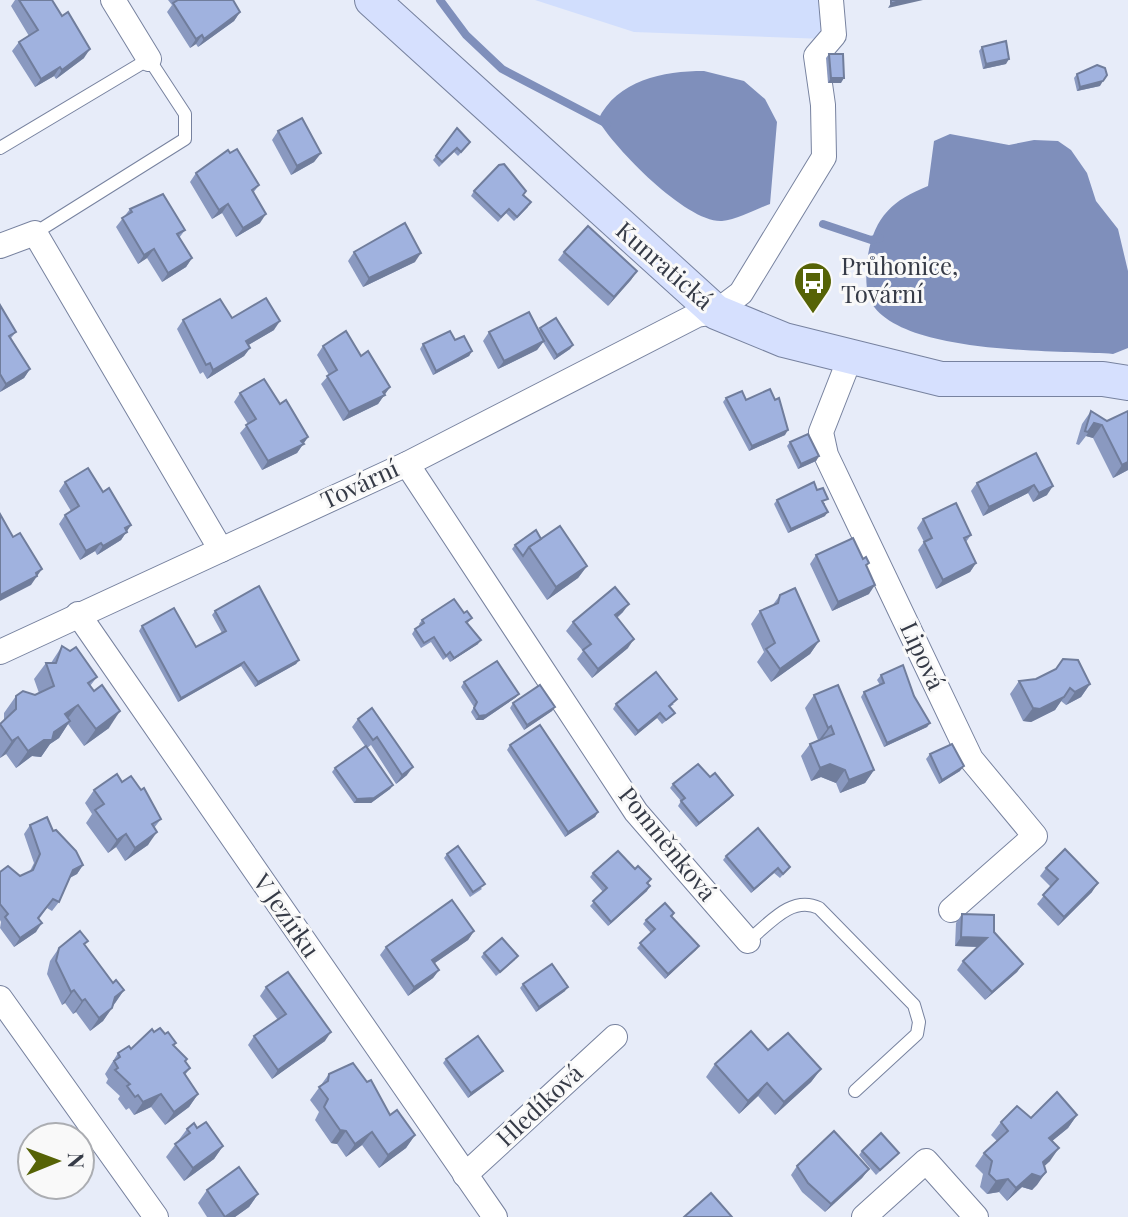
<svg xmlns="http://www.w3.org/2000/svg" width="1128" height="1217" font-family="'Playfair Display',serif">
  <style>
    .green { fill: #d1defd }
    .water { fill: #7f8fbb }
    .lines { fill: none; stroke-linecap: round; stroke-linejoin: round }
    .stream { stroke: #7f8fbb; stroke-width: 8 }
    .lane-casing { stroke: #77829f; stroke-width: 14 }
    .street-casing { stroke: #77829f; stroke-width: 26 }
    .secondary-casing { stroke: #77829f; stroke-width: 36 }
    .lane { stroke: #fff; stroke-width: 12 }
    .street { stroke: #fff; stroke-width: 24 }
    .secondary { stroke: #d6e0fe; stroke-width: 34 }
    .wall { fill: #8a99c0 }
    .shaded-wall { fill: #707d9c }
    .building { fill: #a0b2df; stroke: #707d9c; stroke-width: 2 }
    .labels { text-anchor: middle; stroke-width: 6; stroke-linejoin: round; paint-order: stroke }
    .street-label { font-size: 24px; fill: #363b47; stroke: #f9f9f9 }
    .poi-label { font-size: 24px; fill: #363b47; stroke: #f9f9f9; text-anchor: start }
  </style>
  <rect width="100%" height="100%" fill="#e7ecf9"/>
  <path class="green" d="M535 0H823L825 39 634 32Z"/>
  <g class="water">
    <path d="M704 71 744 81 765 99 777 122 770 204C756 209 737 220 722 221 687 223 615 149 598 120 617 80 663 71 704 71Z"/>
    <path d="M950 134 1009 145 1034 140 1058 141 1071 150 1087 173 1096 201 1118 229 1128 271V348L1113 354C1060 350 893 356 869 298 865 286 866 267 868 255 875 216 893 200 928 186L934 141Z"/>
  </g>
  <g class="lines">
    <g class="stream">
      <path d="M440 0 466 35 502 69 607 124"/>
      <path d="M823 224 871 240 880 238"/>
    </g>
    <defs>
      <g id="lane">
        <path d="M0 148 149 59 185 114V139L35 233"/>
        <path d="M748 941C769 924 791 895 819 908L914 1005 919 1022 917 1034 855 1091"/>
      </g>
      <g id="street">
        <path d="M113 0 149 59"/>
        <path d="M0 246 35 233 221 550"/>
        <path d="M850 358 821 432 826 455 971 759 1035 836 951 910"/>
        <path d="M407 464 636 812 748 941"/>
        <path d="M78 614 495 1217"/>
        <path d="M0 652 407 464 697 315 716 312 741 293 824 157 823 105 816 56 834 35 831 0"/>
        <path d="M0 998 156 1217"/>
        <path d="M465 1175 615 1037"/>
        <path d="M864 1217 926 1161 976 1217"/>
      </g>
      <path id="secondary" d="M372 0 716 312 784 340 941 379H1103L1128 383"/>
    </defs>
    <use href="#lane" class="lane-casing"/>
    <use href="#street" class="street-casing"/>
    <use href="#secondary" class="secondary-casing"/>
    <use href="#lane" class="lane"/>
    <use href="#street" class="street"/>
    <use href="#secondary" class="secondary"/>
  </g>
  <g class="wall">
    <path d="M15 0H19L84 58 56 79 54 76 35 87 12 51 19 42 29 36 11 6Z"/>
    <path d="M168 0H233L240 12 234 21 198 47 196 44 190 48 167 12 172 5Z"/>
    <path d="M982 47 1006 64 983 69 979 51Z"/>
    <path d="M829 54 841 83H828L826 58Z"/>
    <path d="M1077 74 1100 86 1077 91 1074 78Z"/>
    <path d="M457 128 467 146 458 156 454 152 439 167 433 160Z"/>
    <path d="M278 131 321 153 314 162 291 175 272 140Z"/>
    <path d="M196 173 259 185 253 193 260 223 236 237 222 213 212 219 190 182Z"/>
    <path d="M474 191 523 196 528 207 514 221 506 213 498 222 471 196Z"/>
    <path d="M130 209 185 230 179 238 192 258 186 267 162 282 147 258 138 264 116 227Z"/>
    <path d="M354 252 415 262 363 287 348 261Z"/>
    <path d="M564 252 637 271 608 306 558 260Z"/>
    <path d="M0 305 16 332 11 338 30 369 24 378 0 392Z"/>
    <path d="M232 318 274 330 248 345 250 348 244 356 207 379 203 372 200 374 177 329 183 320Z"/>
    <path d="M540 328 573 345 570 349 554 360 543 342 537 350 498 369 483 341 489 332 539 331Z"/>
    <path d="M423 344 472 351 469 356 433 375 420 349Z"/>
    <path d="M323 346 361 356 390 387 378 404 343 421 321 384 329 375 317 355Z"/>
    <path d="M240 393 280 404 308 437 297 453 262 470 240 433 248 424 234 402Z"/>
    <path d="M726 398 746 400 785 435 749 451 723 402Z"/>
    <path d="M1091 411 1107 421 1128 411V470L1113 478 1093 438 1086 436 1079 445 1076 444 1082 424Z"/>
    <path d="M790 442 819 456 816 461 798 469 787 446Z"/>
    <path d="M1036 453 1047 495 1033 502 1028 493 983 516 971 491 977 483Z"/>
    <path d="M65 482 103 492 131 525 121 540 97 555 95 551 80 560 59 524 65 515 71 511 59 491Z"/>
    <path d="M777 500 825 503V516L788 533 774 504Z"/>
    <path d="M923 519 971 535 966 542 976 563 970 572 936 589 918 550 924 542 917 528Z"/>
    <path d="M541 539 587 566 578 578 547 600 512 549 515 545Z"/>
    <path d="M816 555 863 559 869 563 866 567 869 594 832 611 810 564Z"/>
    <path d="M780 595 819 641 810 654 771 682 757 662 764 652 751 624 760 611 772 606Z"/>
    <path d="M215 611 299 660 296 664 255 687 241 666 178 702 139 631 142 626 196 647 222 633 212 615Z"/>
    <path d="M623 612 617 618 628 648 592 678 577 659 583 651 566 631 573 622Z"/>
    <path d="M464 613 472 618 467 624 478 644 450 662 447 657 443 660 431 642 421 648 412 634 415 629 420 626 419 624 422 620Z"/>
    <path d="M62 646 97 677 90 686 109 728 84 746 68 724 59 738 50 744 41 757 32 756 16 768 6 754 0 758V724L4 720V713L16 696 35 695 39 693 34 679 46 663H51Z"/>
    <path d="M881 675 914 696 930 723 927 727 884 747 861 697 864 692 880 685 877 680Z"/>
    <path d="M1019 681 1090 684 1081 697 1066 705 1061 701 1055 710 1031 722 1023 721 1010 694Z"/>
    <path d="M464 682 519 694 515 698 483 720H476L471 712 474 707 461 687Z"/>
    <path d="M814 695 874 770 865 783 840 793 836 783 821 777 811 781 801 756 810 744 818 740 805 708Z"/>
    <path d="M513 703 555 707 552 711 524 730 510 708Z"/>
    <path d="M616 704H674L670 707 675 713 671 717 662 724 657 718 635 736 613 709Z"/>
    <path d="M372 708 407 775 396 784 371 745 367 748 393 785 390 789 371 803H354L332 772 335 768 365 746 352 727 358 719Z"/>
    <path d="M510 745 598 812 595 817 565 837 507 750Z"/>
    <path d="M930 754 960 771 939 784 926 759Z"/>
    <path d="M673 784 730 799 696 827 678 806 681 801 670 788Z"/>
    <path d="M94 790 161 819 154 828 148 845 125 861 116 847 108 853 86 823 92 814 85 803Z"/>
    <path d="M30 825 53 831 83 865 77 874 70 878 59 902 52 911 47 908 39 919 36 932 14 947 0 928 1 922 0 920V872L20 876 30 871 34 863 24 834Z"/>
    <path d="M447 854 482 889 470 897 444 858Z"/>
    <path d="M726 856 790 867 780 878 774 873 751 893 723 860Z"/>
    <path d="M1046 868 1092 892 1058 926 1037 904 1051 887 1040 876Z"/>
    <path d="M635 869 651 879 648 883 647 891 608 926 590 906 603 892 590 877 593 873Z"/>
    <path d="M674 913 672 917 696 950 665 979 637 948 651 933 643 924 646 920Z"/>
    <path d="M962 914 994 932 1023 964 1017 972 985 1000 957 970 963 961 978 947 955 946 956 923Z"/>
    <path d="M474 931 468 940 435 963 439 970 433 978 408 996 380 955 386 947Z"/>
    <path d="M85 945 113 983 124 990 103 1021 90 1031 76 1012 73 1014 65 1003 62 1005 47 974 50 961 59 948Z"/>
    <path d="M484 953 515 960 496 976 481 957Z"/>
    <path d="M523 984 565 991 536 1012 520 988Z"/>
    <path d="M266 987 325 1041 272 1079 248 1045 254 1036 278 1020 260 996Z"/>
    <path d="M154 1032 165 1034 176 1043 173 1046 190 1068 185 1075 198 1094 189 1107 165 1125 151 1107 134 1115 129 1108 126 1110 118 1099 120 1096 106 1083 108 1079 105 1074 118 1053 131 1049Z"/>
    <path d="M768 1050 821 1069 811 1082 775 1115 758 1096 739 1114 706 1077 715 1064Z"/>
    <path d="M446 1059 503 1071 499 1075 468 1098 443 1063Z"/>
    <path d="M329 1074 390 1115 415 1135 406 1148 379 1168 362 1145 346 1157 337 1144 331 1143 315 1120 319 1112 310 1100Z"/>
    <path d="M1077 1115 1068 1128 1052 1141 1050 1161 1044 1166 1046 1172 1032 1190 1022 1187 1007 1201 999 1192 987 1194 980 1187 983 1174 975 1166 984 1153 997 1141 991 1135 1001 1122Z"/>
    <path d="M187 1129 223 1146 214 1159 184 1181 166 1157Z"/>
    <path d="M862 1151 899 1153 876 1175 859 1155Z"/>
    <path d="M797 1166 869 1169 862 1178 825 1212 802 1192 791 1175Z"/>
    <path d="M207 1190 258 1194 249 1207 235 1217H207L198 1203Z"/>
  </g>
  <g class="shaded-wall">
    <path d="M906 0H923L888 8 891 3Z"/>
    <path d="M240 12 234 21 198 47 204 39Z"/>
    <path d="M202 35 196 44 190 48 196 39Z"/>
    <path d="M90 49 84 58 56 79 62 70Z"/>
    <path d="M1009 59 1006 64 983 69 986 64Z"/>
    <path d="M60 67 54 76 35 87 41 79Z"/>
    <path d="M831 78H844L841 83H828Z"/>
    <path d="M1103 81 1100 86 1077 91 1080 87Z"/>
    <path d="M321 153 314 162 291 175 297 166Z"/>
    <path d="M228 204 222 213 212 219 219 210Z"/>
    <path d="M266 214 260 223 236 237 243 228Z"/>
    <path d="M154 249 147 258 138 264 144 255Z"/>
    <path d="M421 253 415 262 363 287 369 278Z"/>
    <path d="M192 258 186 267 162 282 168 273Z"/>
    <path d="M637 271 631 280 608 306 614 297Z"/>
    <path d="M280 321 274 330 240 350 246 341Z"/>
    <path d="M544 341 537 350 498 369 504 361Z"/>
    <path d="M573 345 570 349 554 360 557 355Z"/>
    <path d="M250 348 244 356 207 379 213 370Z"/>
    <path d="M472 351 469 356 433 375 436 371Z"/>
    <path d="M30 369 24 378 0 392 6 384Z"/>
    <path d="M390 387 378 404 343 421 349 412Z"/>
    <path d="M1094 423 1102 425 1093 438 1086 436Z"/>
    <path d="M788 430 785 435 749 451 752 446Z"/>
    <path d="M308 437 297 453 262 470 268 461Z"/>
    <path d="M819 456 816 461 798 469 801 464Z"/>
    <path d="M1128 462V470L1113 478 1122 465Z"/>
    <path d="M1034 485 1028 493 983 516 989 507Z"/>
    <path d="M1053 486 1047 495 1033 502 1039 493Z"/>
    <path d="M828 512 825 516 788 533 791 529Z"/>
    <path d="M131 525 121 540 97 555 103 546Z"/>
    <path d="M101 543 95 551 80 560 86 551Z"/>
    <path d="M976 563 970 572 936 589 943 580Z"/>
    <path d="M587 566 578 578 547 600 556 587Z"/>
    <path d="M42 569 31 585 0 601V595Z"/>
    <path d="M875 585 869 594 832 611 838 602Z"/>
    <path d="M629 604 623 612 609 624 615 615Z"/>
    <path d="M634 639 628 648 592 678 598 669Z"/>
    <path d="M481 640 478 644 450 662 454 658Z"/>
    <path d="M819 641 810 654 771 682 780 669Z"/>
    <path d="M299 660 296 664 255 687 258 682Z"/>
    <path d="M244 662 241 666 178 702 181 698Z"/>
    <path d="M1090 684 1081 697 1066 705 1075 692Z"/>
    <path d="M519 694 515 698 483 720H476L479 716Z"/>
    <path d="M1064 697 1055 710 1031 722 1023 721 1033 708Z"/>
    <path d="M78 705 66 721 65 714Z"/>
    <path d="M555 707 552 711 524 730 527 725Z"/>
    <path d="M120 711 109 728 84 746 96 729Z"/>
    <path d="M660 713 657 718 635 736 638 731Z"/>
    <path d="M70 721 59 738 50 744 41 757 32 756 16 768 28 751Z"/>
    <path d="M930 723 927 727 884 747 887 743Z"/>
    <path d="M831 726 822 739 818 741 828 728Z"/>
    <path d="M18 737 6 754 0 758 12 741Z"/>
    <path d="M830 764 845 770 836 783 821 777 811 781 820 768Z"/>
    <path d="M964 766 960 771 939 784 942 780Z"/>
    <path d="M413 767 407 775 396 784 402 775Z"/>
    <path d="M874 770 865 783 840 793 849 780Z"/>
    <path d="M393 785 390 789 371 803H354L357 799Z"/>
    <path d="M733 795 730 799 696 827 699 823Z"/>
    <path d="M598 812 595 817 565 837 568 832Z"/>
    <path d="M157 832 148 845 125 861 135 848Z"/>
    <path d="M126 834 116 847 108 853 117 840Z"/>
    <path d="M83 865 77 874 67 879 73 870Z"/>
    <path d="M778 868 774 873 751 893 754 889Z"/>
    <path d="M1098 883 1092 892 1058 926 1064 917Z"/>
    <path d="M650 886 647 891 608 926 611 922Z"/>
    <path d="M42 923 36 932 14 947 20 938Z"/>
    <path d="M474 931 468 940 426 969 432 960Z"/>
    <path d="M961 937 987 938 981 947 955 946Z"/>
    <path d="M699 946 696 950 665 979 668 974Z"/>
    <path d="M1023 964 1017 972 985 1000 992 992Z"/>
    <path d="M439 970 433 978 408 996 414 987Z"/>
    <path d="M568 987 565 991 536 1012 539 1007Z"/>
    <path d="M74 990 65 1003 62 1005 71 992Z"/>
    <path d="M124 990 115 1003 106 1010 115 997Z"/>
    <path d="M85 999 76 1012 73 1014 82 1001Z"/>
    <path d="M112 1008 103 1021 90 1031 99 1018Z"/>
    <path d="M331 1032 325 1041 272 1079 278 1070Z"/>
    <path d="M821 1069 811 1082 775 1115 784 1102Z"/>
    <path d="M503 1071 499 1075 468 1098 471 1093Z"/>
    <path d="M767 1083 758 1096 739 1114 748 1101Z"/>
    <path d="M161 1094 151 1107 134 1115 143 1102Z"/>
    <path d="M198 1094 189 1107 165 1125 174 1112Z"/>
    <path d="M1077 1115 1068 1128 1040 1151 1049 1138Z"/>
    <path d="M340 1130 346 1131 337 1144 331 1143Z"/>
    <path d="M372 1132 362 1145 346 1157 355 1144Z"/>
    <path d="M415 1135 406 1148 379 1168 388 1155Z"/>
    <path d="M223 1146 214 1159 184 1181 193 1168Z"/>
    <path d="M1059 1148 1050 1161 1035 1175 1046 1172 1037 1185 1032 1190 1022 1187 1007 1201 1016 1188Z"/>
    <path d="M869 1169 862 1178 825 1212 831 1204Z"/>
    <path d="M1008 1179 999 1192 987 1194 996 1181Z"/>
    <path d="M258 1194 249 1207 235 1217H226Z"/>
  </g>
  <g class="building">
    <path d="M19 0H52L62 16 68 12 90 49 62 70 60 67 41 79 19 42 38 30Z"/>
    <path d="M178 0H233L240 12 204 39 202 35 196 39 173 3Z"/>
    <path d="M891 0H906L891 3Z"/>
    <path d="M1006 41 1009 59 986 64 982 47Z"/>
    <path d="M829 54H843L844 78H831Z"/>
    <path d="M1097 65 1105 68 1107 75 1103 81 1080 87 1077 74Z"/>
    <path d="M302 118 321 153 297 166 278 131Z"/>
    <path d="M457 128 470 142 461 152 457 148 442 162 436 156Z"/>
    <path d="M237 149 259 185 252 190 266 214 243 228 228 204 219 210 196 173 228 150 230 153Z"/>
    <path d="M504 164 526 191 523 195 531 202 517 217 509 209 501 217 474 191 499 165Z"/>
    <path d="M163 194 185 230 177 234 192 258 168 273 154 249 144 255 122 218 132 212 130 209Z"/>
    <path d="M405 223 421 253 369 278 354 252Z"/>
    <path d="M588 226 637 271 614 297 564 252Z"/>
    <path d="M266 298 280 321 246 341 250 348 213 370 210 363 206 365 183 320 220 299 232 318Z"/>
    <path d="M0 305 16 332 9 336 30 369 6 384 0 374Z"/>
    <path d="M529 312 544 341 504 361 489 332Z"/>
    <path d="M556 318 573 345 557 355 540 328Z"/>
    <path d="M346 331 361 356 368 351 390 387 383 392 385 395 349 412 327 376 337 370 323 346Z"/>
    <path d="M450 331 455 340 464 336 472 351 436 371 423 344Z"/>
    <path d="M264 379 280 404 286 400 308 437 301 441 304 444 268 461 246 425 256 419 240 393Z"/>
    <path d="M770 389 775 400 779 398 788 430 752 446 726 398 742 391 746 400Z"/>
    <path d="M1091 411 1107 421 1128 411V462L1122 465 1102 425 1094 423 1088 432 1085 431Z"/>
    <path d="M808 434 819 456 801 464 790 442Z"/>
    <path d="M1036 453 1053 486 1039 493 1034 485 989 507 977 483Z"/>
    <path d="M88 468 103 492 109 488 131 525 125 528 127 532 103 546 101 543 86 551 65 515 79 506 65 482Z"/>
    <path d="M814 482 817 490 823 488 828 499 822 501 828 512 791 529 777 500Z"/>
    <path d="M956 503 971 535 964 538 976 563 943 580 924 542 932 538 923 519Z"/>
    <path d="M0 514 13 537 20 533 42 569 36 573 37 576 0 595Z"/>
    <path d="M560 526 587 566 556 587 529 547Z"/>
    <path d="M536 530 541 539 529 547 523 556 515 545Z"/>
    <path d="M853 538 863 559 866 557 869 563 866 565 875 585 838 602 816 555Z"/>
    <path d="M259 586 299 660 258 682 244 662 181 698 142 626 174 608 196 647 226 631 215 611Z"/>
    <path d="M615 587 629 604 615 615 634 639 598 669 583 650 591 644 573 622Z"/>
    <path d="M795 588 819 641 780 669 766 649 775 643 760 611 778 603 780 595Z"/>
    <path d="M454 599 464 613 467 611 472 618 466 622 481 640 454 658 450 652 446 656 434 637 424 643 415 629 424 623 422 620Z"/>
    <path d="M62 646 70 651 76 647 97 677 88 683 94 691 102 685 120 711 96 729 78 705 65 714 70 721 54 732 52 740H44L28 751 18 737 12 741 0 724 16 709V696L23 691 35 695 54 686 46 663H56Z"/>
    <path d="M1063 659 1078 660 1090 684 1075 692 1070 688 1064 697 1040 709 1033 708 1019 681 1036 679 1056 669Z"/>
    <path d="M497 661 519 694 486 715 479 716 474 708 477 702 464 682Z"/>
    <path d="M903 665 914 696 930 723 887 743 864 692 884 683 881 675Z"/>
    <path d="M656 672 677 699 669 706 675 713 666 720 660 713 638 731 616 704Z"/>
    <path d="M540 685 555 707 527 725 513 703Z"/>
    <path d="M838 685 874 770 849 780 845 770 830 764 820 768 810 744 834 734 831 726 828 728 814 695Z"/>
    <path d="M372 708 413 767 402 775 377 737 373 740 358 719Z"/>
    <path d="M540 725 598 812 568 832 510 745Z"/>
    <path d="M952 744 964 766 942 780 930 754Z"/>
    <path d="M366 746 393 785 374 798 357 799 335 768Z"/>
    <path d="M698 764 710 777 715 773 733 795 699 823 681 801 685 798 673 784Z"/>
    <path d="M117 774 122 782 131 776 141 790 144 788 161 819 152 824 157 832 135 848 126 834 117 840 95 810 104 804 94 790Z"/>
    <path d="M47 817 53 831 56 830 76 851 83 865 73 870 59 902 53 899 38 918 42 923 20 938 5 917 8 914 0 904V872L8 866 20 876 33 870 40 854 30 825Z"/>
    <path d="M758 828 790 867 783 874 778 868 754 889 726 856Z"/>
    <path d="M458 846 485 884 473 892 447 854Z"/>
    <path d="M1065 849 1098 883 1064 917 1043 895 1058 879 1046 868Z"/>
    <path d="M618 851 635 869 638 866 651 879 647 883 650 886 611 922 593 901 607 888 593 873Z"/>
    <path d="M452 900 474 931 432 960 439 970 414 987 386 947Z"/>
    <path d="M665 903 674 913 671 916 699 946 668 974 640 943 655 929 646 920Z"/>
    <path d="M962 914 994 915V932L1023 964 992 992 963 961 987 938 961 937Z"/>
    <path d="M80 931 88 941 84 944 113 983 116 980 124 990 115 997 112 1008 99 1018 85 999 82 1001 74 990 71 992 56 961 59 948Z"/>
    <path d="M502 938 518 956 500 972 484 953Z"/>
    <path d="M552 964 568 987 539 1007 523 984Z"/>
    <path d="M288 972 331 1032 278 1070 254 1036 286 1014 266 987Z"/>
    <path d="M160 1028 165 1034 168 1032 176 1043 173 1045 187 1059 185 1061 190 1068 184 1073 198 1094 174 1112 161 1094 143 1102 138 1095 135 1097 127 1086 130 1084 115 1070 118 1068 114 1061 120 1057 118 1053 129 1046 131 1049 152 1029 154 1032Z"/>
    <path d="M751 1031 768 1050 788 1033 821 1069 784 1102 767 1083 748 1101 715 1064Z"/>
    <path d="M478 1036 503 1071 471 1093 446 1059Z"/>
    <path d="M353 1063 367 1082 371 1080 390 1115 397 1110 415 1135 388 1155 372 1132 355 1144 346 1131 340 1130 324 1107 328 1099 319 1087 328 1081 329 1074Z"/>
    <path d="M1057 1092 1077 1115 1049 1138 1059 1148 1043 1162 1046 1172 1041 1177 1032 1174 1016 1188 1008 1179 996 1181 989 1174 992 1161 984 1153 1008 1131 1001 1122 1017 1106 1031 1118Z"/>
    <path d="M206 1122 223 1146 193 1168 175 1144 190 1133 187 1129 194 1123 197 1128Z"/>
    <path d="M834 1131 869 1169 831 1204 808 1183 797 1166Z"/>
    <path d="M881 1133 899 1153 880 1170 862 1151Z"/>
    <path d="M239 1167 258 1194 225 1217 207 1190Z"/>
    <path d="M711 1193 732 1217H684Z"/>
  </g>
  <defs>
    <symbol id="bus-pin" viewBox="-11 -11 22 30"><path d="M0 17L-7.5 6A9.5 9.5 0 1 1 7.5 6Z" fill="#566306" stroke="#f9f9f9"/><path d="M-5-6H5V4H4V6H2V4H-2V6H-4V4H-5ZM-3.5-4V0h7V-4ZM-3.5 1.2v1.5H-2V1.2ZM2 1.2v1.5H3.5V1.2Z" fill="#fff"/></symbol>
  </defs>
  <g fill-rule="evenodd">
    <use href="#bus-pin" x="791" y="259" width="44" height="60"/>
  </g>
  <g class="labels">
    <g class="street-label">
      <text transform="translate(664 266) rotate(41)" y="8">Kunratická</text>
      <text transform="translate(360 485) rotate(-25)" y="8">Tovární</text>
      <text transform="translate(922 656) rotate(65)" y="8">Lipová</text>
      <text transform="translate(667 844) rotate(51)" y="8">Pomněnková</text>
      <text transform="translate(286 916) rotate(55)" y="8">V Jezírku</text>
      <text transform="translate(540 1106) rotate(-43)" y="8">Hledíková</text>
    </g>
    <g class="poi-label">
      <text x="841" y="275">Průhonice,<tspan x="841" dy="28">Tovární</tspan></text>
    </g>
  </g>
  <g transform="translate(56 1161) rotate(89)"><circle r="38" fill="#f9f9f9" stroke="#abadb2" stroke-width="2"/>
  <path d="M0-6L14 30L0 20L-14 30Z" fill="#566306"/>
  <text y="-12" font-size="22" font-weight="bold" text-anchor="middle" fill="#363b47">N</text>
  </g>
</svg>
